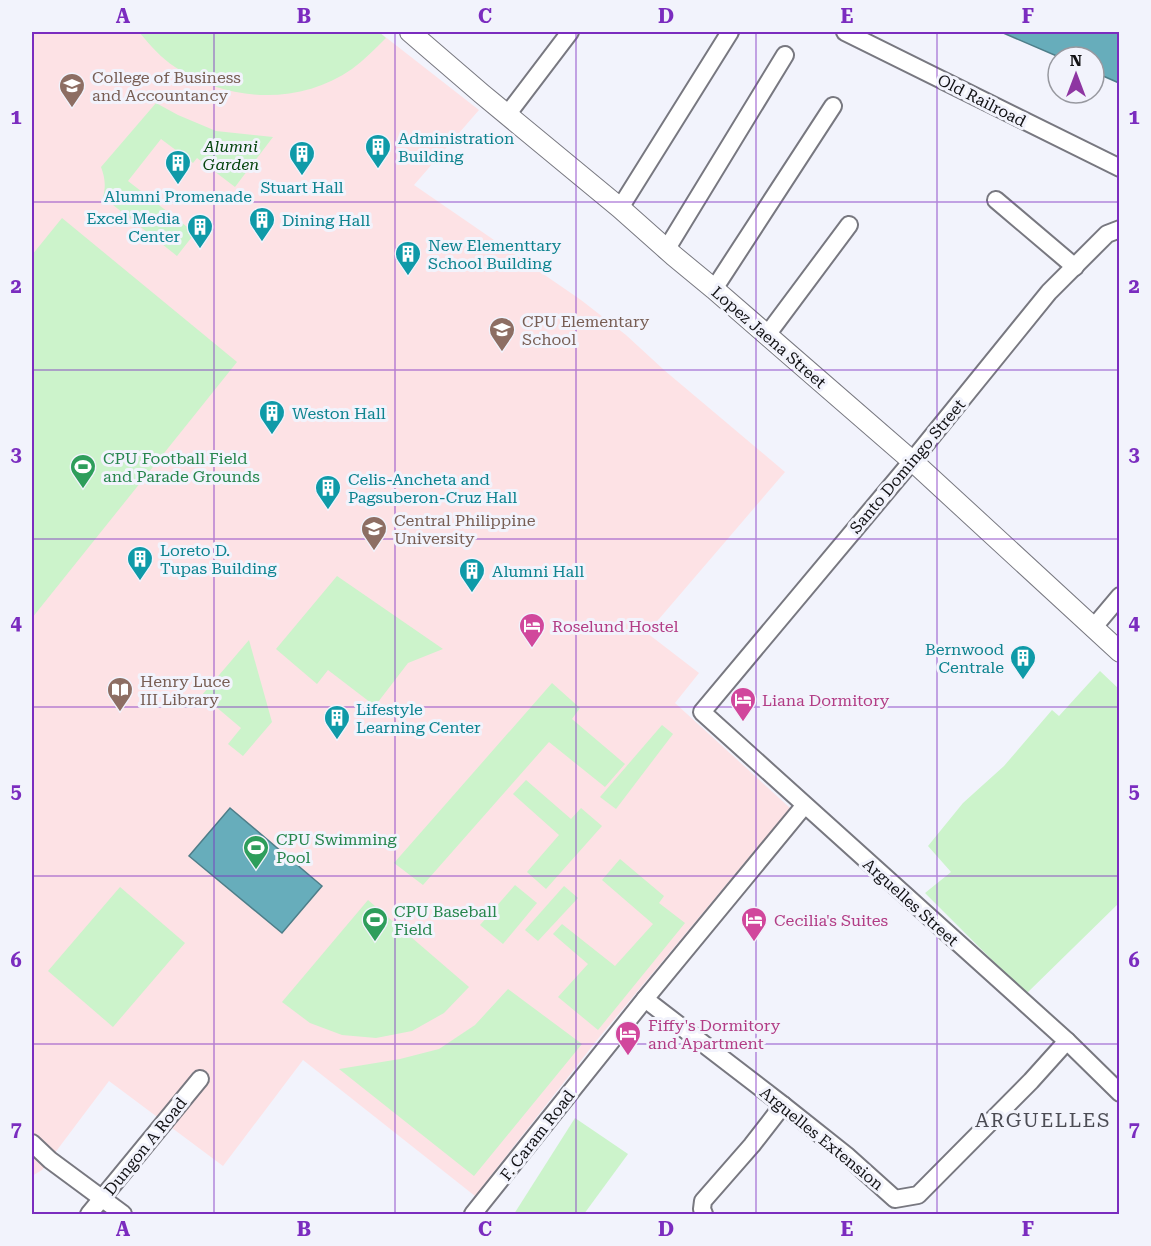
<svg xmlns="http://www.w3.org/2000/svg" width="1151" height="1246" font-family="'Roboto Serif',serif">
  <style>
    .education { fill: #fde2e5 }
    .green { fill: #ccf3cb }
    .water { fill: #67adbb; stroke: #4e7e89; stroke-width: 1.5 }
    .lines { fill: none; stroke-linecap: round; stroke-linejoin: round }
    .minor-casing { stroke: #787880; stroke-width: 20 }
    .major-casing { stroke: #787880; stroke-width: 22 }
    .minor { stroke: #fff; stroke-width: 16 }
    .major { stroke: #fff; stroke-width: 20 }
    .grid { fill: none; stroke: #7b2cbf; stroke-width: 1.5; stroke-opacity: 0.55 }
    .labels { text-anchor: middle; stroke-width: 6; stroke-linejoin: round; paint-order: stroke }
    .education-label { font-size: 16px; fill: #785e54; stroke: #f2f3fc; text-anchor: start }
    .street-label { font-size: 16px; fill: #121215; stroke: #f2f3fc }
    .culture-label { font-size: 16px; fill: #0d838f; stroke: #f2f3fc; text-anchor: start }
    .park-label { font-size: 16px; font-style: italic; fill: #05450e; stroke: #f2f3fc }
    .leisure-label { font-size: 16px; fill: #27864d; stroke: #f2f3fc; text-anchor: start }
    .hotel-label { font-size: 16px; fill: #b23c85; stroke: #f2f3fc; text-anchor: start }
    .quarter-label { font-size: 20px; letter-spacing: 1.5px; fill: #4c4c54; stroke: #f2f3fc }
    .neatline { fill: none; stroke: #7b2cbf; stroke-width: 2 }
    .grid-label { font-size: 20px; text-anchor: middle; font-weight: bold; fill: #7b2cbf }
  </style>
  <rect width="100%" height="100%" fill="#f2f3fc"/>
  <path class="education" d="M32 32H379L479 110 414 185 581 300 626 335 664 370 785 472 647 633 699 673 675 703 790 808 597 1040 475 1196 303 1060 223 1166 109 1081 42 1170 32 1176Z"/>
  <g class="green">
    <path d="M139 32H379L386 38C375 49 364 60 352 69 299 106 227 102 175 67 161 58 150 45 139 32Z"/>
    <path d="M156 103 178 115 216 131 273 137 235 187 197 158 193 163 161 139 128 181 195 233 177 256 103 197C106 186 105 178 101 167Z"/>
    <path d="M62 218 237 362 32 618V255Z"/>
    <path d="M337 576 443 649 408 663 375 706 328 670 317 684 276 649Z"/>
    <path d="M249 640 272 722 243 756 228 744 241 728 202 695Z"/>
    <path d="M1100 671 1119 689V903L1026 994 925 893 951 872 928 846 963 803 1004 766 1052 710 1059 716Z"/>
    <path d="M552 683 580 708 572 719 625 764 605 787 549 742 423 885 394 863Z"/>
    <path d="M662 725 673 734 616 809 600 797Z"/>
    <path d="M526 780 571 819 581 808 602 826 546 889 527 872 559 835 513 794Z"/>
    <path d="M620 859 664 896 659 903 685 923 598 1030 558 997 588 964 553 934 562 924 615 966 653 924 602 880Z"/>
    <path d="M515 885 537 903 503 944 480 925Z"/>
    <path d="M564 886 578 898 538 941 525 930Z"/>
    <path d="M120 887 185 943 113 1027 48 971Z"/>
    <path d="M368 900 469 987 444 1013 412 1031 376 1038 342 1035 310 1023 282 1002Z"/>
    <path d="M508 989 582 1044 474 1176 339 1069 400 1059 439 1049 475 1025Z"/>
    <path d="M575 1118 628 1154 584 1214H514Z"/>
  </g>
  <g class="water">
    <path d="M1001 32H1119V83L1094 72V57H1059Z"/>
    <path d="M230 808 322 886 282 933 189 856Z"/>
  </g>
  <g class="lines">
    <defs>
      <g id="minor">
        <path d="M845 32 1120 168"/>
        <path d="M507 115 570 32"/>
        <path d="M996 200 1075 267"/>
        <path d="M620 208 730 32"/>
        <path d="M1120 229 1107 234 1049 292 912 461 702 712 1067 1041 1120 1093"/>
        <path d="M666 250 785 55"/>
        <path d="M714 289 833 106"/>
        <path d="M767 335 849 225"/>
        <path d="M1093 628 1120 596"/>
        <path d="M645 999 783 1105 846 1155 895 1199 918 1195 1031 1081 1067 1041"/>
        <path d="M32 1143 50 1160 123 1214"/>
        <path d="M89 1214 200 1079"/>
        <path d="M473 1214 645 999 804 806"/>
        <path d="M704 1214 702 1209 703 1201 752 1145 783 1105"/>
      </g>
      <path id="major" d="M410 32 482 94 620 208 674 256 714 289 919 467 1120 652"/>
    </defs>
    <use href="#minor" class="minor-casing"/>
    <use href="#major" class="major-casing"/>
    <use href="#minor" class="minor"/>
    <use href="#major" class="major"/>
  </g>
  <path class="grid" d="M214 32V1214M395 32V1214M576 32V1214M756 32V1214M937 32V1214M32 202H1120M32 370H1120M32 539H1120M32 707H1120M32 876H1120M32 1044H1120"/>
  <defs>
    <symbol id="university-pin" viewBox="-11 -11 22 30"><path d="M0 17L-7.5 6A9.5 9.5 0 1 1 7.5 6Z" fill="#8d6e63" stroke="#f2f3fc"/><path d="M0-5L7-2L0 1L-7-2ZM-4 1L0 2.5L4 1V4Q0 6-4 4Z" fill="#fff"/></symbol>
    <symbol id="building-pin" viewBox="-11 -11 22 30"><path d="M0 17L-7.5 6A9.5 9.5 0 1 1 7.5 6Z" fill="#0f9aa8" stroke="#f2f3fc"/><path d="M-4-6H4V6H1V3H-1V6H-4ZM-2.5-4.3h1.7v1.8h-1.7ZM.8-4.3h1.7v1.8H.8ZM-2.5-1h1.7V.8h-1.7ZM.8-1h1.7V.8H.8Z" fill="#fff"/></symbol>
    <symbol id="school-pin" viewBox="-11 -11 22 30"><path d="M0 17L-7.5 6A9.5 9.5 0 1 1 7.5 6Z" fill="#8d6e63" stroke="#f2f3fc"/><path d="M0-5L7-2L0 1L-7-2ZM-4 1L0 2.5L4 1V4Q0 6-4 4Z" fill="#fff"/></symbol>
    <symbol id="stadium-pin" viewBox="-11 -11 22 30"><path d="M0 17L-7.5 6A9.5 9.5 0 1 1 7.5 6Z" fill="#2e9e5b" stroke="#f2f3fc"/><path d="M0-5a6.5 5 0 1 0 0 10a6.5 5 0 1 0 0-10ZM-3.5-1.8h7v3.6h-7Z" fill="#fff"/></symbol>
    <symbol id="hotel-pin" viewBox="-11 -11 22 30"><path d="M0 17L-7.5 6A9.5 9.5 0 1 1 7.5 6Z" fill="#d1479c" stroke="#f2f3fc"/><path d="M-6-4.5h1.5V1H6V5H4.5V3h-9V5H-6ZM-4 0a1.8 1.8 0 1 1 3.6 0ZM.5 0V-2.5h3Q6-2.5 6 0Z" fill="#fff"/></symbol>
    <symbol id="library-pin" viewBox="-11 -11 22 30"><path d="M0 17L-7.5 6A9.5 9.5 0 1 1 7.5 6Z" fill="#8d6e63" stroke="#f2f3fc"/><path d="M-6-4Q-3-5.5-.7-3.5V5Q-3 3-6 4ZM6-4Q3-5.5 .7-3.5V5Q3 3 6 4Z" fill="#fff"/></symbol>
  </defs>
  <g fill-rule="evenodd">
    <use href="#university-pin" x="57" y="71" width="30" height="40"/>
    <use href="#building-pin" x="363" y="132" width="30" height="40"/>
    <use href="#building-pin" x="287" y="139" width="30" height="40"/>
    <use href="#building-pin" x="163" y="148" width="30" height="40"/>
    <use href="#building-pin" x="247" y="205" width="30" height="40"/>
    <use href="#building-pin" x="185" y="212" width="30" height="40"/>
    <use href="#building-pin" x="393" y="239" width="30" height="40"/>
    <use href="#school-pin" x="487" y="315" width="30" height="40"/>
    <use href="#building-pin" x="257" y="398" width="30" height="40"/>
    <use href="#stadium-pin" x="68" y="452" width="30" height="40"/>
    <use href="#building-pin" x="313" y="473" width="30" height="40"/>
    <use href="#university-pin" x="359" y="514" width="30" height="40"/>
    <use href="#building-pin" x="125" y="544" width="30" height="40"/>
    <use href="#building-pin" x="457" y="556" width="30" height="40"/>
    <use href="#hotel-pin" x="517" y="611" width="30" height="40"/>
    <use href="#building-pin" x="1008" y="643" width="30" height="40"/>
    <use href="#library-pin" x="105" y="675" width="30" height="40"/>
    <use href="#hotel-pin" x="728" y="685" width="30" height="40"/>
    <use href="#building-pin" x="322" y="703" width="30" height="40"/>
    <use href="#stadium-pin" x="241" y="833" width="30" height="40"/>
    <use href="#stadium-pin" x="360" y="905" width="30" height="40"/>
    <use href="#hotel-pin" x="739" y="905" width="30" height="40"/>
    <use href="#hotel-pin" x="613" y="1019" width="30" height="40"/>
  </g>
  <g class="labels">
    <g class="education-label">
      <text x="92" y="83">College of Business<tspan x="92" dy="18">and Accountancy</tspan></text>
      <text x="522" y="327">CPU Elementary<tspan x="522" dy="18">School</tspan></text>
      <text x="394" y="526">Central Philippine<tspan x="394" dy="18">University</tspan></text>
      <text x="140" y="687">Henry Luce<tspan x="140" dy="18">III Library</tspan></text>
    </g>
    <g class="street-label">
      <text transform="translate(982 100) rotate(27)" y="6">Old Railroad</text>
      <text transform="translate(769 337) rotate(41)" y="6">Lopez Jaena Street</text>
      <text transform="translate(907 466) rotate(-50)" y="6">Santo Domingo Street</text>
      <text transform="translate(911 902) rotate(42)" y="6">Arguelles Street</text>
      <text transform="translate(537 1135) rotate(-52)" y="6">F. Caram Road</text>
      <text transform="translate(822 1138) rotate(39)" y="6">Arguelles Extension</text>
      <text transform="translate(145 1146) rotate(-51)" y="6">Dungon A Road</text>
    </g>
    <g class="culture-label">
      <text x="398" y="144">Administration<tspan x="398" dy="18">Building</tspan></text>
      <text x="302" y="193" text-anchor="middle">Stuart Hall</text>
      <text x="178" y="202" text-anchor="middle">Alumni Promenade</text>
      <text x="180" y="224" text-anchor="end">Excel Media<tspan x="180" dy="18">Center</tspan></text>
      <text x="282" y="226">Dining Hall</text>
      <text x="428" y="251">New Elementtary<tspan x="428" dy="18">School Building</tspan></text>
      <text x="292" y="419">Weston Hall</text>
      <text x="348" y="485">Celis-Ancheta and<tspan x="348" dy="18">Pagsuberon-Cruz Hall</tspan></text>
      <text x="160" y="556">Loreto D.<tspan x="160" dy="18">Tupas Building</tspan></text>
      <text x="492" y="577">Alumni Hall</text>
      <text x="1004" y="655" text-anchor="end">Bernwood<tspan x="1004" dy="18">Centrale</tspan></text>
      <text x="356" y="715">Lifestyle<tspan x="356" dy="18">Learning Center</tspan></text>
    </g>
    <g class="park-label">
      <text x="231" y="152">Alumni<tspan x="231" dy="18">Garden</tspan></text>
    </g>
    <g class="leisure-label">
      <text x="103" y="464">CPU Football Field<tspan x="103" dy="18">and Parade Grounds</tspan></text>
      <text x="276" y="845">CPU Swimming<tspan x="276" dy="18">Pool</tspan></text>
      <text x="394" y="917">CPU Baseball<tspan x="394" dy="18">Field</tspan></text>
    </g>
    <g class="hotel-label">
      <text x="552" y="632">Roselund Hostel</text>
      <text x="762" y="706">Liana Dormitory</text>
      <text x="774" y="926">Cecilia's Suites</text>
      <text x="648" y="1031">Fiffy's Dormitory<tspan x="648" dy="18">and Apartment</tspan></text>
    </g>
    <g class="quarter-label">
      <text x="1043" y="1127">ARGUELLES</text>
    </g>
  </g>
  <rect width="1151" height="1246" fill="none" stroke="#f2f3fc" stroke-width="66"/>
  <g transform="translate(1076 75)"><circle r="28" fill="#f2f3fc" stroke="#9899a0" stroke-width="1.5"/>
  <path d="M0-4.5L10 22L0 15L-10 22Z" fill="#8e36a2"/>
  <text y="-9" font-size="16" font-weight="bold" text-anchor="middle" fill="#121215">N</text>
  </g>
  <rect x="33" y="33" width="1085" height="1180" class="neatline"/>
  <g class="grid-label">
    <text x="123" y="23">A</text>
    <text x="304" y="23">B</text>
    <text x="485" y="23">C</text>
    <text x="666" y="23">D</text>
    <text x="847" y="23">E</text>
    <text x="1028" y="23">F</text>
    <text x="16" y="124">1</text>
    <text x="1134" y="124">1</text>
    <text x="16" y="293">2</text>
    <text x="1134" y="293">2</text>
    <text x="16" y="461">3</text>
    <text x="1134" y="461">3</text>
    <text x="16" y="630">4</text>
    <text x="1134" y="630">4</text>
    <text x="16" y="798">5</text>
    <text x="1134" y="798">5</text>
    <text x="16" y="967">6</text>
    <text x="1134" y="967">6</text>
    <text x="16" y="1136">7</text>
    <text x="1134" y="1136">7</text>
    <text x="123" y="1236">A</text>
    <text x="304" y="1236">B</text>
    <text x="485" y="1236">C</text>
    <text x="666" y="1236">D</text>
    <text x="847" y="1236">E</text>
    <text x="1028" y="1236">F</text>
  </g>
</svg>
